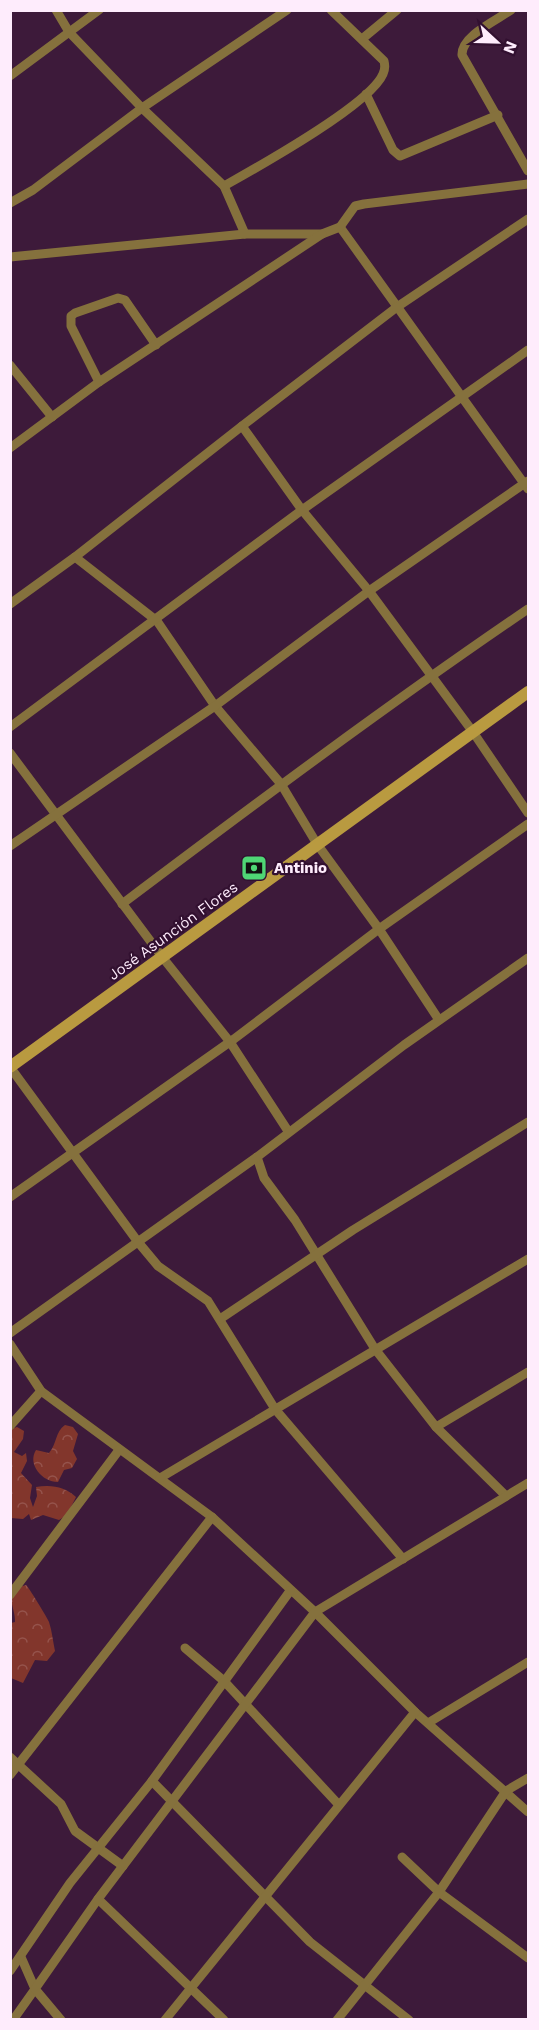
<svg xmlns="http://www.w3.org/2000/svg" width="539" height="2030" font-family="'Work Sans',sans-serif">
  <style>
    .forest { fill: url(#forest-crowns) }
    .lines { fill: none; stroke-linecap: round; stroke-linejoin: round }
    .street { stroke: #85713d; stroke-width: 9 }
    .secondary { stroke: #b99a40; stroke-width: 12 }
    .labels { text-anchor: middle; stroke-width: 4.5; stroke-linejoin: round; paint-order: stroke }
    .poi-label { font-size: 15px; font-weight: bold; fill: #feecfc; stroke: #321030; text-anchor: start }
    .street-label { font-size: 15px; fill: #feecfc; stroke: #321030 }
  </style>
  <defs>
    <pattern id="forest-crowns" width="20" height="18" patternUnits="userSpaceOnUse" patternTransform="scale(1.5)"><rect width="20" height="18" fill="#82362c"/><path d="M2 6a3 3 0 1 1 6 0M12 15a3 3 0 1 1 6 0" fill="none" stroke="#95534c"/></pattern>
  </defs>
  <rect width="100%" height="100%" fill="#3d1a3a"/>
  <g class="forest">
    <path d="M65 1425 73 1427 78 1434 73 1451 77 1459 72 1468 64 1470 58 1482C42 1482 27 1464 36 1450L49 1453C57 1444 55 1432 65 1425Z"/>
    <path d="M17 1427 24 1431 23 1439 14 1452 22 1456 26 1453 27 1461 21 1473 32 1485 30 1498 33 1507 37 1496 36 1487C51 1484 66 1487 76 1497L67 1515 59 1520 43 1515 31 1520 29 1514 23 1519 11 1518V1429Z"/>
    <path d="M26 1585C28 1586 48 1619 49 1622 52 1631 53 1642 55 1651L47 1661 35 1660 23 1683 11 1678V1623L15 1622C16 1607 1 1591 26 1585Z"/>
  </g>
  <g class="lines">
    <g class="street">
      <path d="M56 10 69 32 142 108 224 186 245 234"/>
      <path d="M511 10C497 20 461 36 462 55L528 171"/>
      <path d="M362 39 397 10"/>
      <path d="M10 76 99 10"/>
      <path d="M366 94 393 150 400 156 498 115"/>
      <path d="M224 186C256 168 370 105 383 74 385 70 385 65 384 61L331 10"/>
      <path d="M10 203 33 190 142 108 287 10"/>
      <path d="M340 227 528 489"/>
      <path d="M10 257 245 234H322L340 227 355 206 364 204 528 184"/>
      <path d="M10 365 52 417"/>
      <path d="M99 382 71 326V316L75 313 118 298 125 300 156 345"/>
      <path d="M242 426 397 307 528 219"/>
      <path d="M10 448 99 382 322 234"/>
      <path d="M75 557 157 621 215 706 281 784 317 844 379 929 439 1020"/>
      <path d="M10 604 75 557 242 426 302 510 369 591 473 732 528 813"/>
      <path d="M10 727 302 510 528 350"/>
      <path d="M10 753 163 958 230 1042 288 1131"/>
      <path d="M10 846 215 706 369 591 528 481"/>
      <path d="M122 904C256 803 390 703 528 609"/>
      <path d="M10 1067 138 1242 158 1266 208 1301 275 1409 403 1559"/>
      <path d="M257 1157 264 1178 295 1220 375 1349 436 1427 506 1496"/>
      <path d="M10 1197 234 1039 379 929 528 824"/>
      <path d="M220 1319 353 1230 528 1122"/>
      <path d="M10 1333 257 1157 404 1045 528 958"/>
      <path d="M10 1344 41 1391 212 1517 315 1612 415 1712 528 1812"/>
      <path d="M10 1426 41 1391"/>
      <path d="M436 1427 528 1372"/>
      <path d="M160 1478 528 1259"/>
      <path d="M10 1595 119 1450"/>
      <path d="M185 1648 224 1681 339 1805"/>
      <path d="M428 1723 528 1662"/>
      <path d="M10 1757 61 1804 75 1831 123 1866"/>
      <path d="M10 1775 212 1517"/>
      <path d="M152 1781 310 1942 409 2020"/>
      <path d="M402 1857 439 1892 528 1958"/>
      <path d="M98 1899 224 2020"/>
      <path d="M10 1971 70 1883 152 1781 290 1591"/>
      <path d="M13 2020 35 1989 21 1957"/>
      <path d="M61 2020 35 1989 98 1899 315 1612 528 1483"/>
      <path d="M165 2020 415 1712"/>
      <path d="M337 2020 439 1892 506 1791 528 1778"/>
    </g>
    <path class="secondary" d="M10 1067 528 692"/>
  </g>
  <defs>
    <symbol id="bank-square" viewBox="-11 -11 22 22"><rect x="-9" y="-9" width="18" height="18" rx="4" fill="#4fd675" stroke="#321030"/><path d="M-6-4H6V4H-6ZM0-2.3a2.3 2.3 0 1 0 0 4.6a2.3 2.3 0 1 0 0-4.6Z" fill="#111"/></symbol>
  </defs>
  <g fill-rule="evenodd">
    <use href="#bank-square" x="239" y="853" width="30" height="30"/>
  </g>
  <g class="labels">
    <g class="poi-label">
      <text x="274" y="873">Antinio</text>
    </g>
    <g class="street-label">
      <text transform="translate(173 931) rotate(-36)" y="5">José Asunción Flores</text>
    </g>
  </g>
  <rect width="539" height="2030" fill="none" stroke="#feecfc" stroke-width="24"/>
  <g transform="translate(497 42) rotate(112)" stroke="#321030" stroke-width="4.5" paint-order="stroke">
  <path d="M0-4.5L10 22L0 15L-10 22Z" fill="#feecfc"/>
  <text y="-9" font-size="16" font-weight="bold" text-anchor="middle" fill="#feecfc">N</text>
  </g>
</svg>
